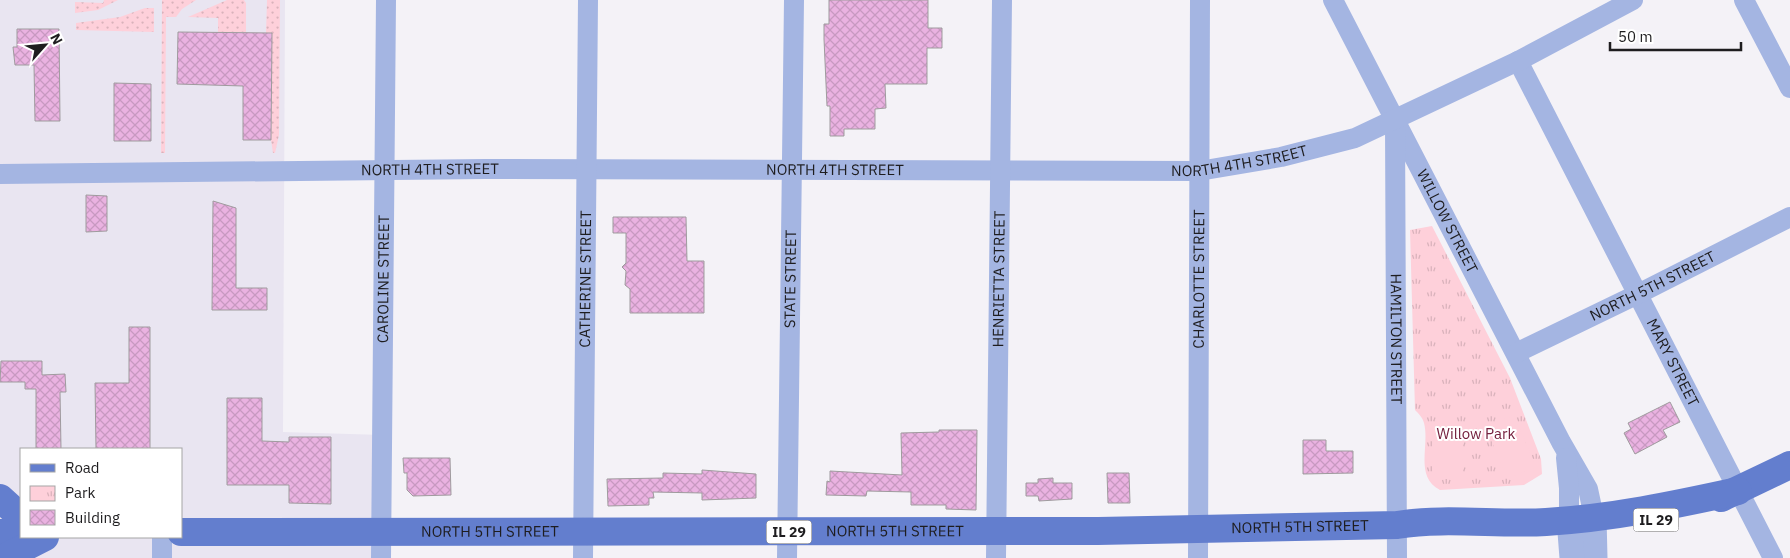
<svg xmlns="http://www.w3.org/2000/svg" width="1790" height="558" font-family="'IBM Plex Sans',sans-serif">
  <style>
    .built { fill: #e9e5f1; fill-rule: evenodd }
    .grass { fill: url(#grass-dots) }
    .park { fill: url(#park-tufts) }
    .pitch { fill: #fed0da }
    .building { fill: url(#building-cross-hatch); stroke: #9f9b9e }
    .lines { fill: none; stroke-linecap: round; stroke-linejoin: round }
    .minor { stroke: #a4b5e2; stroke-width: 20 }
    .tertiary { stroke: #a4b5e2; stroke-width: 25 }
    .primary { stroke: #637ece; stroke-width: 28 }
    .labels { text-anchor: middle; stroke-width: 4; stroke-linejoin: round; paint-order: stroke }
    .shield { fill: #fff; stroke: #626162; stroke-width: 1 }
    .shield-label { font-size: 14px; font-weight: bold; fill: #1e1d1f }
    .street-label { font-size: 15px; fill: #1e1d1f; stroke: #fff }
    .park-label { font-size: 15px; fill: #75213e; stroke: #fff }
  </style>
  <defs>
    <pattern id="grass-dots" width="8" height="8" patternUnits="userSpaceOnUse" patternTransform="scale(1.25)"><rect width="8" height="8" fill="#fed0da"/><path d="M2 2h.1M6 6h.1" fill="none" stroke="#d9b2bb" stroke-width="1.8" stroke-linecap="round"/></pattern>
    <pattern id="park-tufts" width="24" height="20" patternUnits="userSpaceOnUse" patternTransform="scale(1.25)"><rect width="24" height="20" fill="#fed0da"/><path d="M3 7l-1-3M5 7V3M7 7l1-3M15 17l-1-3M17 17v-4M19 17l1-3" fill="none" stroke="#d9b2bb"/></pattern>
    <pattern id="building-cross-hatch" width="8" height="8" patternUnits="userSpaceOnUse" patternTransform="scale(1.25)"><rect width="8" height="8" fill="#eab2e1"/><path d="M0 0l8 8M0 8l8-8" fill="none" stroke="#c899c1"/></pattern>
  </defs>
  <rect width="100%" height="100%" fill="#f4f2f7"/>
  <path class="built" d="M0 0H285L283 432 383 435 382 558H0ZM21 449H181V537H21Z"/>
  <g class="grass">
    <path d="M104 0H118L98 10 75 13V2L103 3Z"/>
    <path d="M162 0H196L182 9 176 17H166L165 153H161Z"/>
    <path d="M227 0H244L246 3V32H218V18L188 17Z"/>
    <path d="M267 0H280V2L279 135 275 153H273L271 140 272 33H266Z"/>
    <path d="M145 8H154V32L76 30V23L120 17Z"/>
  </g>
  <path class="park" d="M1432 226 1510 378 1541 459 1542 474 1524 485 1440 490C1414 476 1430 446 1424 423 1423 418 1418 413 1415 410L1410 230Z"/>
  <g class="pitch">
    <path d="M1514 415 1536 467 1507 479 1486 427Z"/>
    <path d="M1462 423 1463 479H1433L1432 424Z"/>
  </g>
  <g class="building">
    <path d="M829 0H928V28H942V48H927V84H885L886 108 875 109V129H844V136H830V106H827L824 39V24H829Z"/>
    <path d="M17 29H59L60 121H35L34 65H15L13 47H17Z"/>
    <path d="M178 32 272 33 271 140H243V86L177 84Z"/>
    <path d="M114 83 151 84V141H114Z"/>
    <path d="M86 195 107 196V231L86 232Z"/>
    <path d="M213 201 236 208V288H267V310H212Z"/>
    <path d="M613 217H686L687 261H704V313H630V289L625 285 626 271 622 267 626 263V233H613Z"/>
    <path d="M129 327H150V449H96L95 383H129Z"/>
    <path d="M1 361H42V375L65 374 66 392H60L61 449H36V389H25V382H0Z"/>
    <path d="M227 398H262V441L289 442V437H331V504L289 503V485H227Z"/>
    <path d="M1670 402 1680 422 1663 430 1667 437 1635 454 1624 433 1631 429 1628 423Z"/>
    <path d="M939 430H977L976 510 946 509V505H911V492L867 491 866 496 826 495 827 481 830 482V471L902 475 901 433 939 432Z"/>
    <path d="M1303 440H1326V451H1353V473L1303 474Z"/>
    <path d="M403 458H450L451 495 413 496 407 490V473H404Z"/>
    <path d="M702 470 756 474V498L702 500V493L653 492 654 498H649V505L608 506 607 479 663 478V473L702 474Z"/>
    <path d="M1107 473H1129L1130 503H1108Z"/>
    <path d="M1053 478V483H1072V499L1039 501 1038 496H1026V483H1038V479Z"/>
  </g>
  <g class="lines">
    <g class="minor">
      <path id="s1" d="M1333 0 1561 442 1588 489 1594 517"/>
      <path d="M1744 0 1790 88"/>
      <path id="s2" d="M1518 61 1773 558"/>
      <path id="s3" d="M1395 124 1397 558"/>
      <path id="s4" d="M0 174 485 169 1199 171 1281 157 1355 138 1518 61 1633 0"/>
      <path id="s5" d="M1516 353 1638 294 1790 217"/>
      <path d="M1566 458 1569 488V519"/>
      <path d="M162 558V537"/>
      <path id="s6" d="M381 558 386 0"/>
      <path id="s7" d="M583 558 588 0"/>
      <path id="s8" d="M787 558 794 0"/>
      <path id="s9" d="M996 558 1002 0"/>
      <path id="s10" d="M1198 558 1200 0"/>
    </g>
    <g class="tertiary">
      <path d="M1594 517 1595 558"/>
      <path d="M1569 519 1572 558"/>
    </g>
    <g class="primary">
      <path d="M0 498 21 517"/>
      <path d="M1721 498 1790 465"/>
      <path id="s11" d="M181 532 1098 531 1397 525C1446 517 1497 525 1546 522 1612 518 1674 505 1738 491"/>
      <path d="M0 533H21"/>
      <path d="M4 558 45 537"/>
    </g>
  </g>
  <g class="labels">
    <g class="shield">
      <rect x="1633.5" y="508.5" width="45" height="23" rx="4"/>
      <rect x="766.5" y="520.5" width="45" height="23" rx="4"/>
    </g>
    <g class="shield-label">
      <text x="1656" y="525">IL 29</text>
      <text x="789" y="537">IL 29</text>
    </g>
    <g class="street-label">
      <text dy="5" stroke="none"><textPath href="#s4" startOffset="1240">NORTH 4TH STREET</textPath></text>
      <text dy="5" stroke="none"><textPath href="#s4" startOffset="430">NORTH 4TH STREET</textPath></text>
      <text dy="5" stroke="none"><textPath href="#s4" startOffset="835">NORTH 4TH STREET</textPath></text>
      <text dy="5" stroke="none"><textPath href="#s1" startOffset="249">WILLOW STREET</textPath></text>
      <text dy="5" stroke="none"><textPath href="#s6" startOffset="279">CAROLINE STREET</textPath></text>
      <text dy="5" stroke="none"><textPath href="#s7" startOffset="279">CATHERINE STREET</textPath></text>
      <text dy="5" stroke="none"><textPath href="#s8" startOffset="279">STATE STREET</textPath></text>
      <text dy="5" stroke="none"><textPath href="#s9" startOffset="279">HENRIETTA STREET</textPath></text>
      <text dy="5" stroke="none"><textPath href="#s10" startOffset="279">CHARLOTTE STREET</textPath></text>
      <text dy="5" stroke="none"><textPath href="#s5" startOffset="152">NORTH 5TH STREET</textPath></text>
      <text dy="5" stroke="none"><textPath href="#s3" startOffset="215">HAMILTON STREET</textPath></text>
      <text dy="5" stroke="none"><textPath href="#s2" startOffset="339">MARY STREET</textPath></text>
      <text dy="5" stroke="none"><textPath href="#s11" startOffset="1119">NORTH 5TH STREET</textPath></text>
      <text dy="5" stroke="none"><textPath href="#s11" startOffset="309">NORTH 5TH STREET</textPath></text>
      <text dy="5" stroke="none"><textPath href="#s11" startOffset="714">NORTH 5TH STREET</textPath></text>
    </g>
    <g class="park-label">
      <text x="1476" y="439">Willow Park</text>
    </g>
  </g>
  <rect x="20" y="448" width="162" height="90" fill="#ffffff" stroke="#a5a5a5"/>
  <rect x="30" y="464" width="25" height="8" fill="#637ece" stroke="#a5a5a5"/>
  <text x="65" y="473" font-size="15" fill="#1e1d1f">Road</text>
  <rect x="30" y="486" width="25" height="15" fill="url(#park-tufts)" stroke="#a5a5a5"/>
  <text x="65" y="498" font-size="15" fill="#1e1d1f">Park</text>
  <rect x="30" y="510" width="25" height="15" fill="url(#building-cross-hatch)" stroke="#a5a5a5"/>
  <text x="65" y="523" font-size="15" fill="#1e1d1f">Building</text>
  <g transform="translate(45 45) rotate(63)" stroke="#ffffff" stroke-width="4" paint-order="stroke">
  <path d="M0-4L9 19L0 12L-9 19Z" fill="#1e1d1f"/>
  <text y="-8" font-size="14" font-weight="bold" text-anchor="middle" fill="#1e1d1f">N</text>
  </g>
  <path d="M1610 42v8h131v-8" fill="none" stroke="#1e1d1f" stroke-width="2.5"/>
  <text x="1618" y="42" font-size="15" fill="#1e1d1f" stroke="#ffffff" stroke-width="4" paint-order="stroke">50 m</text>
</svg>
